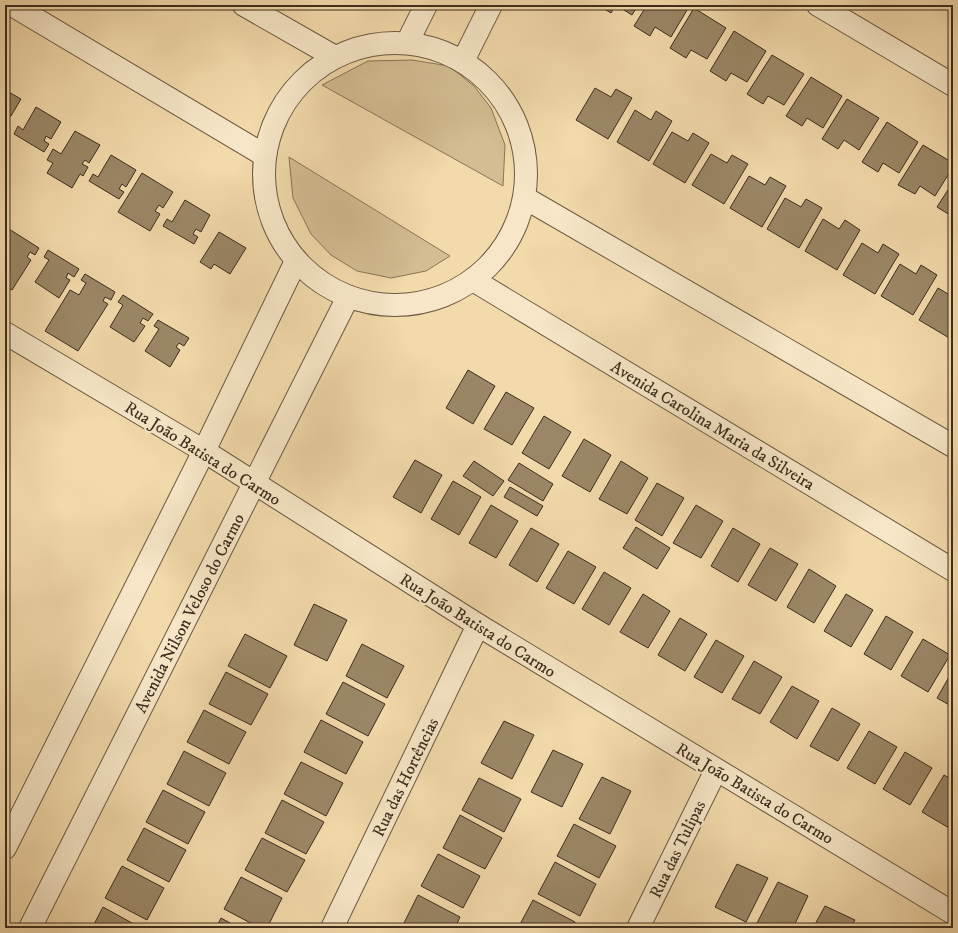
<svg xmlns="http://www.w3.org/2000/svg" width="958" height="933" font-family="'IM FELL DW Pica',serif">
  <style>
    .green { fill: #d4bd93; stroke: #887558 }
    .building { fill: #9b8767; stroke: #3c2d1e }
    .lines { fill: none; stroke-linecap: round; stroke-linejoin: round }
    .minor-casing { stroke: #6a5841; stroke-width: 24 }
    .minor { stroke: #f7e7c8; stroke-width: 22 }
    .labels { text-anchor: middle; stroke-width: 4; stroke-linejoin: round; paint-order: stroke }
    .street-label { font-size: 17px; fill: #3c2d1e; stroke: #f7e7c8 }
  </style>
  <rect width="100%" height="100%" fill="#f3daab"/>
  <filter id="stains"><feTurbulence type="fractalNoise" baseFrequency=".005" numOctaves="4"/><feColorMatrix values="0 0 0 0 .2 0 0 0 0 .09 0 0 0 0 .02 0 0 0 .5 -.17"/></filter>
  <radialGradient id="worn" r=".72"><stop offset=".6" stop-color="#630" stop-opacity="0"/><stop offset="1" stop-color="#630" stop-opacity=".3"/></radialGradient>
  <g class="green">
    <path d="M412 60 449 66 474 86 491 108 505 145 503 186 322 85 368 61Z"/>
    <path d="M289 157 450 256 426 271 391 278 357 271 331 255 311 234 293 198Z"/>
  </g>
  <g class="building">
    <path d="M598 5H638L632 15 616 5 611 13Z"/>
    <path d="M647 5H690L671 37 655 27 650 36 634 26Z"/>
    <path d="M694 8 726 28 707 59 691 50 686 58 670 48Z"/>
    <path d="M734 31 766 51 747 82 731 73 726 81 710 71Z"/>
    <path d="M772 55 804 74 784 105 768 96 763 104 747 94Z"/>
    <path d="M811 77 842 96 823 128 807 118 802 126 786 116Z"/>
    <path d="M595 88 611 97 616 89 632 98 608 139 576 120Z"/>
    <path d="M5 90 21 99 11 116 6 114 5 116Z"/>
    <path d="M847 99 879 118 859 150 844 140 838 149 822 139Z"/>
    <path d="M36 107 61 122 51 139 46 136 44 141 49 144 44 152 14 134 18 126 23 130Z"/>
    <path d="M635 110 651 120 656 111 672 121 649 161 617 142Z"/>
    <path d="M5 119 9 121 5 128Z"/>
    <path d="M887 122 918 142 899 173 883 163 878 172 862 162Z"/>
    <path d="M75 131 100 145 89 163 85 160 82 164 88 167 83 176 80 174 72 188 47 173 53 163 47 160 53 149 61 154Z"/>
    <path d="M672 132 688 141 693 133 709 143 685 183 653 164Z"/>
    <path d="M923 145 953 163V167L935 196 920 186 915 194 898 185Z"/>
    <path d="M711 154 727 163 732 155 748 164 724 204 692 185Z"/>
    <path d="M111 155 136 170 126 187 122 184 119 189 124 192 119 199 89 181 93 174 98 177Z"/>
    <path d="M142 173 173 192 163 208 159 205 155 211 160 214 150 231 118 212Z"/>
    <path d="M749 176 765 185 770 177 786 186 762 227 730 208Z"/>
    <path d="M953 182V217L937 207Z"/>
    <path d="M785 198 801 207 806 199 822 208 799 248 767 229Z"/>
    <path d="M185 200 210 215 201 232 196 229 193 234 198 237 194 244 163 226 167 219 172 222Z"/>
    <path d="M823 219 839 229 845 220 860 230 837 270 805 251Z"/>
    <path d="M9 229 39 248 35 255 30 252 27 257 31 260 12 290 5 286V247L10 239 5 236Z"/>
    <path d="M219 232 246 248 230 274 214 264 211 269 200 262Z"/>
    <path d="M862 243 878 253 883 244 899 254 875 294 843 275Z"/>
    <path d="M48 250 79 269 74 277 68 273 66 278 70 280 59 298 35 282 49 260 44 257Z"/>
    <path d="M900 264 916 274 921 265 937 275 913 315 881 296Z"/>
    <path d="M85 274 115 292 111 300 105 297 103 301 108 304 78 351 45 331 70 290 79 295 86 283 81 280Z"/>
    <path d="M938 288 953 297V336L951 339 919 320Z"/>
    <path d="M123 295 153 314 148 321 143 318 140 323 145 326 134 342 110 327 123 305 118 302Z"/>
    <path d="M158 320 189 338 184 346 179 343 176 347 180 350 170 367 145 351 159 329 154 326Z"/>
    <path d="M468 370 495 386 473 424 446 408Z"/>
    <path d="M506 392 534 408 512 445 484 429Z"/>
    <path d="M544 416 571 432 549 469 522 453Z"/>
    <path d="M584 439 611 455 590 492 562 476Z"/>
    <path d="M415 460 442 475 421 513 393 497Z"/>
    <path d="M474 461 504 481 493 496 463 476Z"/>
    <path d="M621 461 648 478 627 514 599 499Z"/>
    <path d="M519 463 553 484 543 501 508 480Z"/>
    <path d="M453 481 481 497 459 535 431 519Z"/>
    <path d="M657 483 684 498 662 536 635 520Z"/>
    <path d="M510 487 543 506 537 516 504 497Z"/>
    <path d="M491 505 518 521 496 558 469 543Z"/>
    <path d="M696 505 723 521 701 558 673 543Z"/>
    <path d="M636 527 670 548 657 569 623 548Z"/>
    <path d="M531 528 559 544 537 582 509 565Z"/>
    <path d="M733 528 760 544 738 582 711 566Z"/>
    <path d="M770 548 798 564 776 601 748 585Z"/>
    <path d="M568 551 596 567 574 604 546 588Z"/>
    <path d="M809 569 836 586 814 623 787 607Z"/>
    <path d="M604 572 631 588 609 625 582 609Z"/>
    <path d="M643 594 670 611 648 648 620 632Z"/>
    <path d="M846 594 873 610 851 647 824 631Z"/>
    <path d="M314 604 347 620 327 661 294 645Z"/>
    <path d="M886 616 913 632 891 670 864 654Z"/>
    <path d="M680 618 707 634 685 671 658 655Z"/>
    <path d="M245 634 287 656 270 688 228 666Z"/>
    <path d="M923 639 950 655 928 692 901 676Z"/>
    <path d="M716 640 744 656 722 693 694 677Z"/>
    <path d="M362 644 404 666 387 698 346 676Z"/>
    <path d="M754 661 782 677 760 714 732 699Z"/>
    <path d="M953 670V707L937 698Z"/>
    <path d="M226 672 268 694 251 725 209 704Z"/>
    <path d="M343 682 385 704 368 736 326 714Z"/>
    <path d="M792 686 819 701 797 739 770 722Z"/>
    <path d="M832 708 860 724 838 761 810 746Z"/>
    <path d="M204 710 246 732 229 764 187 742Z"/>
    <path d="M321 720 363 742 346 774 304 752Z"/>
    <path d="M504 721 534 735 512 779 481 763Z"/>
    <path d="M869 731 897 747 875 784 847 768Z"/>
    <path d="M553 750 583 764 562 807 531 792Z"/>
    <path d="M184 751 226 773 209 806 167 784Z"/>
    <path d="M905 752 932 768 910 805 883 789Z"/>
    <path d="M301 762 343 783 326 816 284 794Z"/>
    <path d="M944 775 953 780V821L949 828 922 812Z"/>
    <path d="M602 777 631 791 610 834 579 819Z"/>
    <path d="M479 778 521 799 504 832 462 810Z"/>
    <path d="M163 790 205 812 188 844 146 822Z"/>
    <path d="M282 800 324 822 306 854 265 833Z"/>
    <path d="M460 815 502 838 485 869 443 848Z"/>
    <path d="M574 824 616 846 599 878 557 856Z"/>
    <path d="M144 828 186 850 169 882 127 860Z"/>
    <path d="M262 838 305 860 287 892 245 870Z"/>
    <path d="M438 854 480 876 463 908 421 886Z"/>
    <path d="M555 862 596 884 580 916 538 894Z"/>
    <path d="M737 864 768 878 746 922 715 907Z"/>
    <path d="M122 866 164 888 147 920 105 898Z"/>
    <path d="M241 877 282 898 267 928H260L224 909Z"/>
    <path d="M778 882 808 896 793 928H762L756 925Z"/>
    <path d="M418 895 460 917 455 928 402 927Z"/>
    <path d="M533 900 575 922 572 928H518Z"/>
    <path d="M825 906 855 920 850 928H813Z"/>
    <path d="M103 907 141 928H92Z"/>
    <path d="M221 918 239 928H216Z"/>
  </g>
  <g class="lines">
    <defs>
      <g id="minor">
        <path d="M12 5 264 155"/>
        <path d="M244 5 335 57"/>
        <path d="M818 5 953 85"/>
        <path d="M407 43 426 5"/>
        <circle cx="395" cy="174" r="131"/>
        <path d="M463 61 491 5"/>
        <path d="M525 198 953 446"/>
        <path d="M473 280 953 570"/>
        <path d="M5 333 204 451 478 625 953 913"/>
        <path d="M5 848 204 451 296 261"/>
        <path d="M30 928 348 297"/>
        <path d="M332 928 478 625"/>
        <path d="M638 928 716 770"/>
      </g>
    </defs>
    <use href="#minor" class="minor-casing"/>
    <use href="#minor" class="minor"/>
  </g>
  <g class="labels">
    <g class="street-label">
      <text transform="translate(713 425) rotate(31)" y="6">Avenida Carolina Maria da Silveira</text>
      <text transform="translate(203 453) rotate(32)" y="6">Rua João Batista do Carmo</text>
      <text transform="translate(189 613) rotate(-63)" y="6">Avenida Nilson Veloso do Carmo</text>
      <text transform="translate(478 625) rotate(32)" y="6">Rua João Batista do Carmo</text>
      <text transform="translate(405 777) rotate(-64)" y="6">Rua das Hortências</text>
      <text transform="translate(755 793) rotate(31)" y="6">Rua João Batista do Carmo</text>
      <text transform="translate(677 849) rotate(-64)" y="6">Rua das Tulipas</text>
    </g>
  </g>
  <rect width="958" height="933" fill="none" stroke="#f3daab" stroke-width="20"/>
  <rect x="6" y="6" width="946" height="921" fill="none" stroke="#3c2d1e" stroke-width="2"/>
  <rect x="10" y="10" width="938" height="913" fill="none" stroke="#3c2d1e"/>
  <rect width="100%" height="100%" filter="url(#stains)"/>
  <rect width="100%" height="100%" fill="url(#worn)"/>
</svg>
